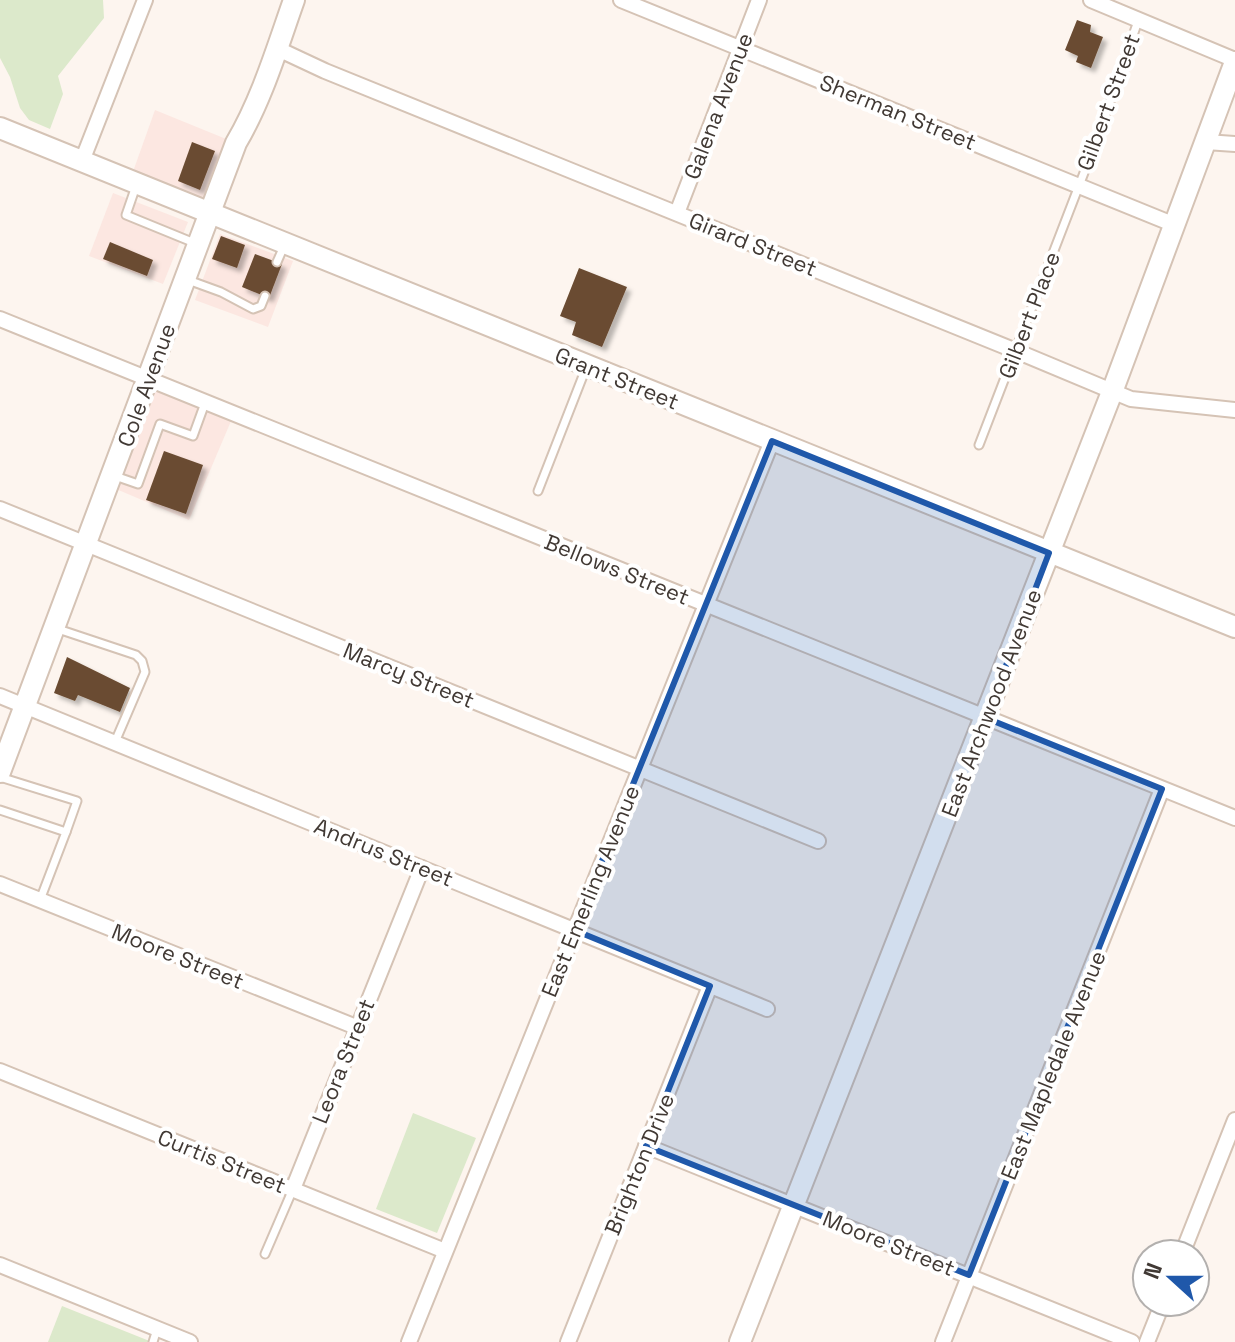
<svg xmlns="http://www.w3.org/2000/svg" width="1235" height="1342" font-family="'Space Grotesk',sans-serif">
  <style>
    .commercial { fill: #fce7e1 }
    .green { fill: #dce9cb }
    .building { fill: #6b4c32; filter: url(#shadow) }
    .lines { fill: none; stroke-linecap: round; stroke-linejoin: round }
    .lane-casing { stroke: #d5c3b5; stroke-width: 11 }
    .street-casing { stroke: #d5c3b5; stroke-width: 18 }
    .secondary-casing { stroke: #d5c3b5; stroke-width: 24 }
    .lane { stroke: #fff; stroke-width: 7 }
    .street { stroke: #fff; stroke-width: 14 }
    .secondary { stroke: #fff; stroke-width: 20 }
    .marked { fill: #1f58aa; fill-opacity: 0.2; stroke: #1f58aa; stroke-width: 6; stroke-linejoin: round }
    .labels { text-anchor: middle; stroke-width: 8; stroke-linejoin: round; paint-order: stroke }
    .street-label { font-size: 22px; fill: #413934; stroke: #fff }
  </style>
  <defs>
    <filter id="shadow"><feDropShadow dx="4.5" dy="4.5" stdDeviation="2" flood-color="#0004"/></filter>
  </defs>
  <rect width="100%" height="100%" fill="#fdf5ef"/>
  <g class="commercial">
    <path d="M155 110 236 143 211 212 130 180Z"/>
    <path d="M113 193 188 222 163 284 89 256Z"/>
    <path d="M220 234 293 261 268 327 195 300Z"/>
    <path d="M148 378 234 414 189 520 109 486Z"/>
  </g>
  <g class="green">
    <path d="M0 0H103L104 18 58 76 63 94 50 129 29 120 20 108 10 77 0 58Z"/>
    <path d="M413 1113 476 1138 437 1233 376 1209Z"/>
    <path d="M62 1306 152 1342H48Z"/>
  </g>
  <g class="building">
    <path d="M1077 20 1091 25 1090 32 1103 37 1091 68 1076 62 1078 56 1065 50Z"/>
    <path d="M192 142 215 151 200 190 178 181Z"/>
    <path d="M221 236 245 245 237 268 212 259Z"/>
    <path d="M110 242 153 260 147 276 103 259Z"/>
    <path d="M255 254 282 264 269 298 242 287Z"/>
    <path d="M579 268 627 287 602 347 572 335 576 322 560 316Z"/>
    <path d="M164 451 203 465 186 514 146 500Z"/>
    <path d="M67 657 130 688 120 712 78 695 75 701 54 693Z"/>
  </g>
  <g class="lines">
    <defs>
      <g id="lane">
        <path d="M136 186 126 215 197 244"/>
        <path d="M277 262 284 246"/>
        <path d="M188 280 221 292 253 309 261 306 265 296"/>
        <path d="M979 445 1097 139 1138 21"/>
        <path d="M115 476 138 484 160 424 193 436 205 403"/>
        <path d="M538 491 586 368"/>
        <path d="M55 628 136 655 142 661 145 672 115 742"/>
        <path d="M0 777 77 801 66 832"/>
        <path d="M0 810 66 832 40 900"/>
        <path d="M265 1254 293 1189"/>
        <path d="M153 1342 157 1329"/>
      </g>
      <g id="street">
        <path d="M621 0 1175 225"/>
        <path d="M1091 0 1235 60"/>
        <path d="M278 49 325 71 1016 351 1131 399 1235 410"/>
        <path d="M1206 142 1235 144"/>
        <path d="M82 161 145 0"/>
        <path d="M677 213 759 0"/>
        <path d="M0 319 1235 818"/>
        <path d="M0 509 818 841"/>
        <path d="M0 696 767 1009"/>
        <path d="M0 884 356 1027"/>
        <path d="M0 1071 445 1251"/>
        <path d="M646 1146 1132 1342"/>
        <path d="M293 1189 422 868"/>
        <path d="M1182 1254 1235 1120"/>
        <path d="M0 1265 190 1342"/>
        <path d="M409 1342 772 441"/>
        <path d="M568 1342 710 986"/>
        <path d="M943 1342 1162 789"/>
        <path d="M1147 1342 1163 1302"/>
      </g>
      <g id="secondary">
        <path d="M0 128 1235 627"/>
        <path d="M0 772 236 143C262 99 277 48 294 0"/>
        <path d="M740 1342 1112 392 1235 62"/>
      </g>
    </defs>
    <use href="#lane" class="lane-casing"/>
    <use href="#street" class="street-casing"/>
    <use href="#secondary" class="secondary-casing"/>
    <use href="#lane" class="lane"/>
    <use href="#street" class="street"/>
    <use href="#secondary" class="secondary"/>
  </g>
  <path class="marked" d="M772 441 1049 553 986 718 1162 789 969 1275 646 1146 710 986 574 930Z"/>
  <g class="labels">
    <g class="street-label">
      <text transform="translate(1108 102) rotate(-70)" y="8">Gilbert Street</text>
      <text transform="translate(718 106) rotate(-69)" y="8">Galena Avenue</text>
      <text transform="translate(898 112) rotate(22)" y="8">Sherman Street</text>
      <text transform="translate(753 244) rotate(22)" y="8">Girard Street</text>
      <text transform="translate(1029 315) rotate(-69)" y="8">Gilbert Place</text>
      <text transform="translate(617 378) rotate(22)" y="8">Grant Street</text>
      <text transform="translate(146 385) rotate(-70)" y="8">Cole Avenue</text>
      <text transform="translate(617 569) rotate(22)" y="8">Bellows Street</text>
      <text transform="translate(409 675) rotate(22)" y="8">Marcy Street</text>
      <text transform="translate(991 703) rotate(-69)" y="8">East Archwood Avenue</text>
      <text transform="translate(384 852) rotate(22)" y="8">Andrus Street</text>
      <text transform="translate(590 891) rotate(-68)" y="8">East Emerling Avenue</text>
      <text transform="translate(178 956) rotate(22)" y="8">Moore Street</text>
      <text transform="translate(343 1061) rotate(-68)" y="8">Leora Street</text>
      <text transform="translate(1053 1065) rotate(-68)" y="8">East Mapledale Avenue</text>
      <text transform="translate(222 1161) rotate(22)" y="8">Curtis Street</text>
      <text transform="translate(639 1164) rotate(-68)" y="8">Brighton Drive</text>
      <text transform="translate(889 1243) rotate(22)" y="8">Moore Street</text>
    </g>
  </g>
  <g transform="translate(1171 1278) rotate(291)"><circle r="38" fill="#ffffff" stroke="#b3b0ae" stroke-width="2"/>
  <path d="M0-6L14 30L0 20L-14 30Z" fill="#1f58aa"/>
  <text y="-12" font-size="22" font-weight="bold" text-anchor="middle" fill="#413934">N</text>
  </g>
</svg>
